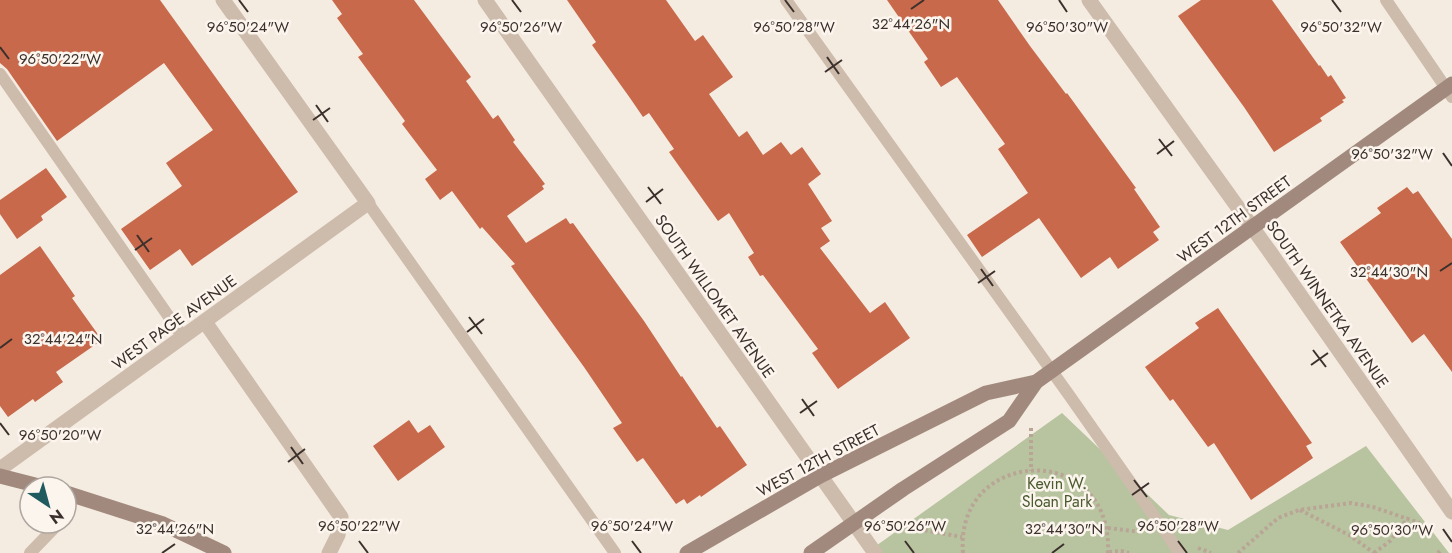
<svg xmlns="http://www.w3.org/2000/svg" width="1452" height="553" font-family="Jost,sans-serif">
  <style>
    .green { fill: #b8c4a0 }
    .building { fill: #c8694b }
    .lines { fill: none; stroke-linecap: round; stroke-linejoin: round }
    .path { stroke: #b9a596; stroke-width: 4; stroke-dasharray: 3 3; stroke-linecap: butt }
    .lane { stroke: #cdbbac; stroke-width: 12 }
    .street { stroke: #cdbbac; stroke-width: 15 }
    .secondary { stroke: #a18a7d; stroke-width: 15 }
    .ticks { fill: none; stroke: #3b302b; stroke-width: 2 }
    .labels { text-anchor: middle; stroke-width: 5; stroke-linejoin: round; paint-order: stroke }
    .street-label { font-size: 16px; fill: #3b302b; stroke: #fbf5ee }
    .park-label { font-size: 16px; fill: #4a5a2e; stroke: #fbf5ee }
    .ticks-label { font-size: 15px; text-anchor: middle; fill: #3b302b; stroke: #fbf5ee; stroke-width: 5; stroke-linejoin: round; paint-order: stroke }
  </style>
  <rect width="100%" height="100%" fill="#f4ebe1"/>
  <path class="green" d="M1062 413 1169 515 1228 530 1366 446 1449 553H866Z"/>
  <g class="building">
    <path d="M0 0H160L298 192 192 266 180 249 150 270 121 229 182 186 166 163 213 130 164 63 57 141 7 69 0 63Z"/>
    <path d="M332 0H414L471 77 466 81 493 119 498 115 515 140 513 142 545 184 542 186 544 189 507 216 526 243 566 218 570 224 573 223 644 321 681 377 682 376 717 428 720 426 747 465 701 497 700 495 687 504 684 499 676 504 643 458 637 462 613 428 622 423 584 367 511 266 515 264 482 227 480 229 452 191 440 200 425 179 437 170 402 124 405 121 358 57 363 54 337 18 342 14Z"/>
    <path d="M567 0H666L695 41 703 35 733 77 709 94 739 137 747 131 763 155 781 142 791 155 802 147 821 174 808 184 832 221 821 228 830 241 820 248 870 313 885 302 910 338 838 389 812 353 818 349 763 275 760 276 748 257 754 253 729 213 718 221 669 152 674 149 649 113 643 117 630 98 592 45 596 42Z"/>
    <path d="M887 0H998L1030 46 1066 94 1067 93 1136 188 1134 189 1160 227 1153 232 1159 240 1118 269 1110 257 1081 278 1039 218 982 257 967 235 1028 193 998 149 1005 144 957 77 941 87 924 62 928 59Z"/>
    <path d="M1201 0H1272L1319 66 1320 65 1328 77 1331 75 1346 98 1342 100 1344 102 1320 118 1322 121 1274 152 1244 107 1178 16Z"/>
    <path d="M46 168 67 197 41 216 43 220 17 239 0 214V200Z"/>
    <path d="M1407 187 1413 194 1418 191 1452 239V372L1424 334 1412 343 1340 242 1381 213 1377 208Z"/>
    <path d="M40 246 75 296 72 298 102 340 56 372 63 382 35 402 33 399 8 417 0 406V275Z"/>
    <path d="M1218 308 1312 443 1306 446 1313 458 1251 500 1214 443 1208 447 1173 399 1170 401 1145 367 1199 328 1195 323Z"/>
    <path d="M409 420 418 433 430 425 445 447 398 481 373 446Z"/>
  </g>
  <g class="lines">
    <g class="path">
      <path d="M1031 428V471"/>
      <path d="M1300 510 1349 535 1374 553"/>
      <path d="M907 527 962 537"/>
      <path d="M1108 528 1141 532"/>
      <path d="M1198 548 1211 553"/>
      <path d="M1109 552 1121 551 1129 553"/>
      <path d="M963 553C954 447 1113 439 1108 553"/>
      <path d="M1238 553 1278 518 1299 510 1351 503 1373 507 1420 523"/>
      <path d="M1374 553 1390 541 1408 518"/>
      <path d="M1438 553 1440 551"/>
    </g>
    <g class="lane">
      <path d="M786 0 1069 395 1180 553"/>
      <path d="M1386 0 1452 97"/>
      <path d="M0 74 183 337"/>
      <path d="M368 203 615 553"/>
      <path d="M66 511 75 495"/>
      <path d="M30 553 59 523"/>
    </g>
    <g class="street">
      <path d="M485 0 875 553"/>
      <path d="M1089 0 1270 252 1452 512"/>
      <path d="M205 322 341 517 338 535 329 553"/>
      <path d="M0 469 368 203 223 0"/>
    </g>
    <g class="secondary">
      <path d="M0 476 43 487"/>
      <path d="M66 493 163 524 224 553"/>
      <path d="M687 553 820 476 986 393 1036 382"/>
      <path d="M811 553 903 489 1009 421 1036 382 1452 84"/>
    </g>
  </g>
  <path class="ticks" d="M239 0 248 12M512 0 521 12M785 0 794 12M1059 0 1067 12M1332 0 1341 12M911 9 924 0M0 47 9 59M827 57 839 74M825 72 842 60M316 105 328 122M313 120 330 108M1159 139 1172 156M1443 153 1452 166M1157 154 1174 141M648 187 661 204M646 202 663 189M137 235 149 252M135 250 152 238M981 269 993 286M1440 271 1452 263M978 283 995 271M469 317 482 334M467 332 484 319M0 348 12 339M1313 350 1326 367M1311 365 1328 353M802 399 814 416M800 413 817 401M0 423 9 435M291 447 303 464M288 462 305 449M1134 480 1147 497M1132 495 1149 483M1443 529 1452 542M359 541 368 553M632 541 641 553M905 541 914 553M1178 541 1187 553M162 553 175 544M1052 553 1064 544"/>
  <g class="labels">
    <g class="street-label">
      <text transform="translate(1234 219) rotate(-36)" y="6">WEST 12TH STREET</text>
      <text transform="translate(715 296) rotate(55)" y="6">SOUTH WILLOMET AVENUE</text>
      <text transform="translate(1328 304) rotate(55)" y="6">SOUTH WINNETKA AVENUE</text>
      <text transform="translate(174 322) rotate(-36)" y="6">WEST PAGE AVENUE</text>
      <text transform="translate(818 460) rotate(-28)" y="6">WEST 12TH STREET</text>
    </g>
    <g class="park-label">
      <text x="1057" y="489">Kevin W.<tspan x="1057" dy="18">Sloan Park</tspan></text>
    </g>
  </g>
  <g class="ticks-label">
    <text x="911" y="29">32°44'26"N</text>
    <text x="248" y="32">96°50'24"W</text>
    <text x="521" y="32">96°50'26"W</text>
    <text x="794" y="32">96°50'28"W</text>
    <text x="1067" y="32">96°50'30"W</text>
    <text x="1341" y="32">96°50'32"W</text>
    <text x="60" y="64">96°50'22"W</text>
    <text x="1392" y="159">96°50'32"W</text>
    <text x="1389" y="277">32°44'30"N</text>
    <text x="63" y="344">32°44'24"N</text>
    <text x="60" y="440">96°50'20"W</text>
    <text x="359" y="531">96°50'22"W</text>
    <text x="632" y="531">96°50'24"W</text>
    <text x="905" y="531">96°50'26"W</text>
    <text x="1178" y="531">96°50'28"W</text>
    <text x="175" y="534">32°44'26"N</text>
    <text x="1064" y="534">32°44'30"N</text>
    <text x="1392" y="535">96°50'30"W</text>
  </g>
  <g transform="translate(48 505) rotate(144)"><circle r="28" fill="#fbf5ee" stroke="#aea6a0" stroke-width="1.5"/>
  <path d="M0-4.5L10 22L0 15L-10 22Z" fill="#1f5a5e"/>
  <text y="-9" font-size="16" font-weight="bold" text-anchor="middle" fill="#3b302b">N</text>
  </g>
</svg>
